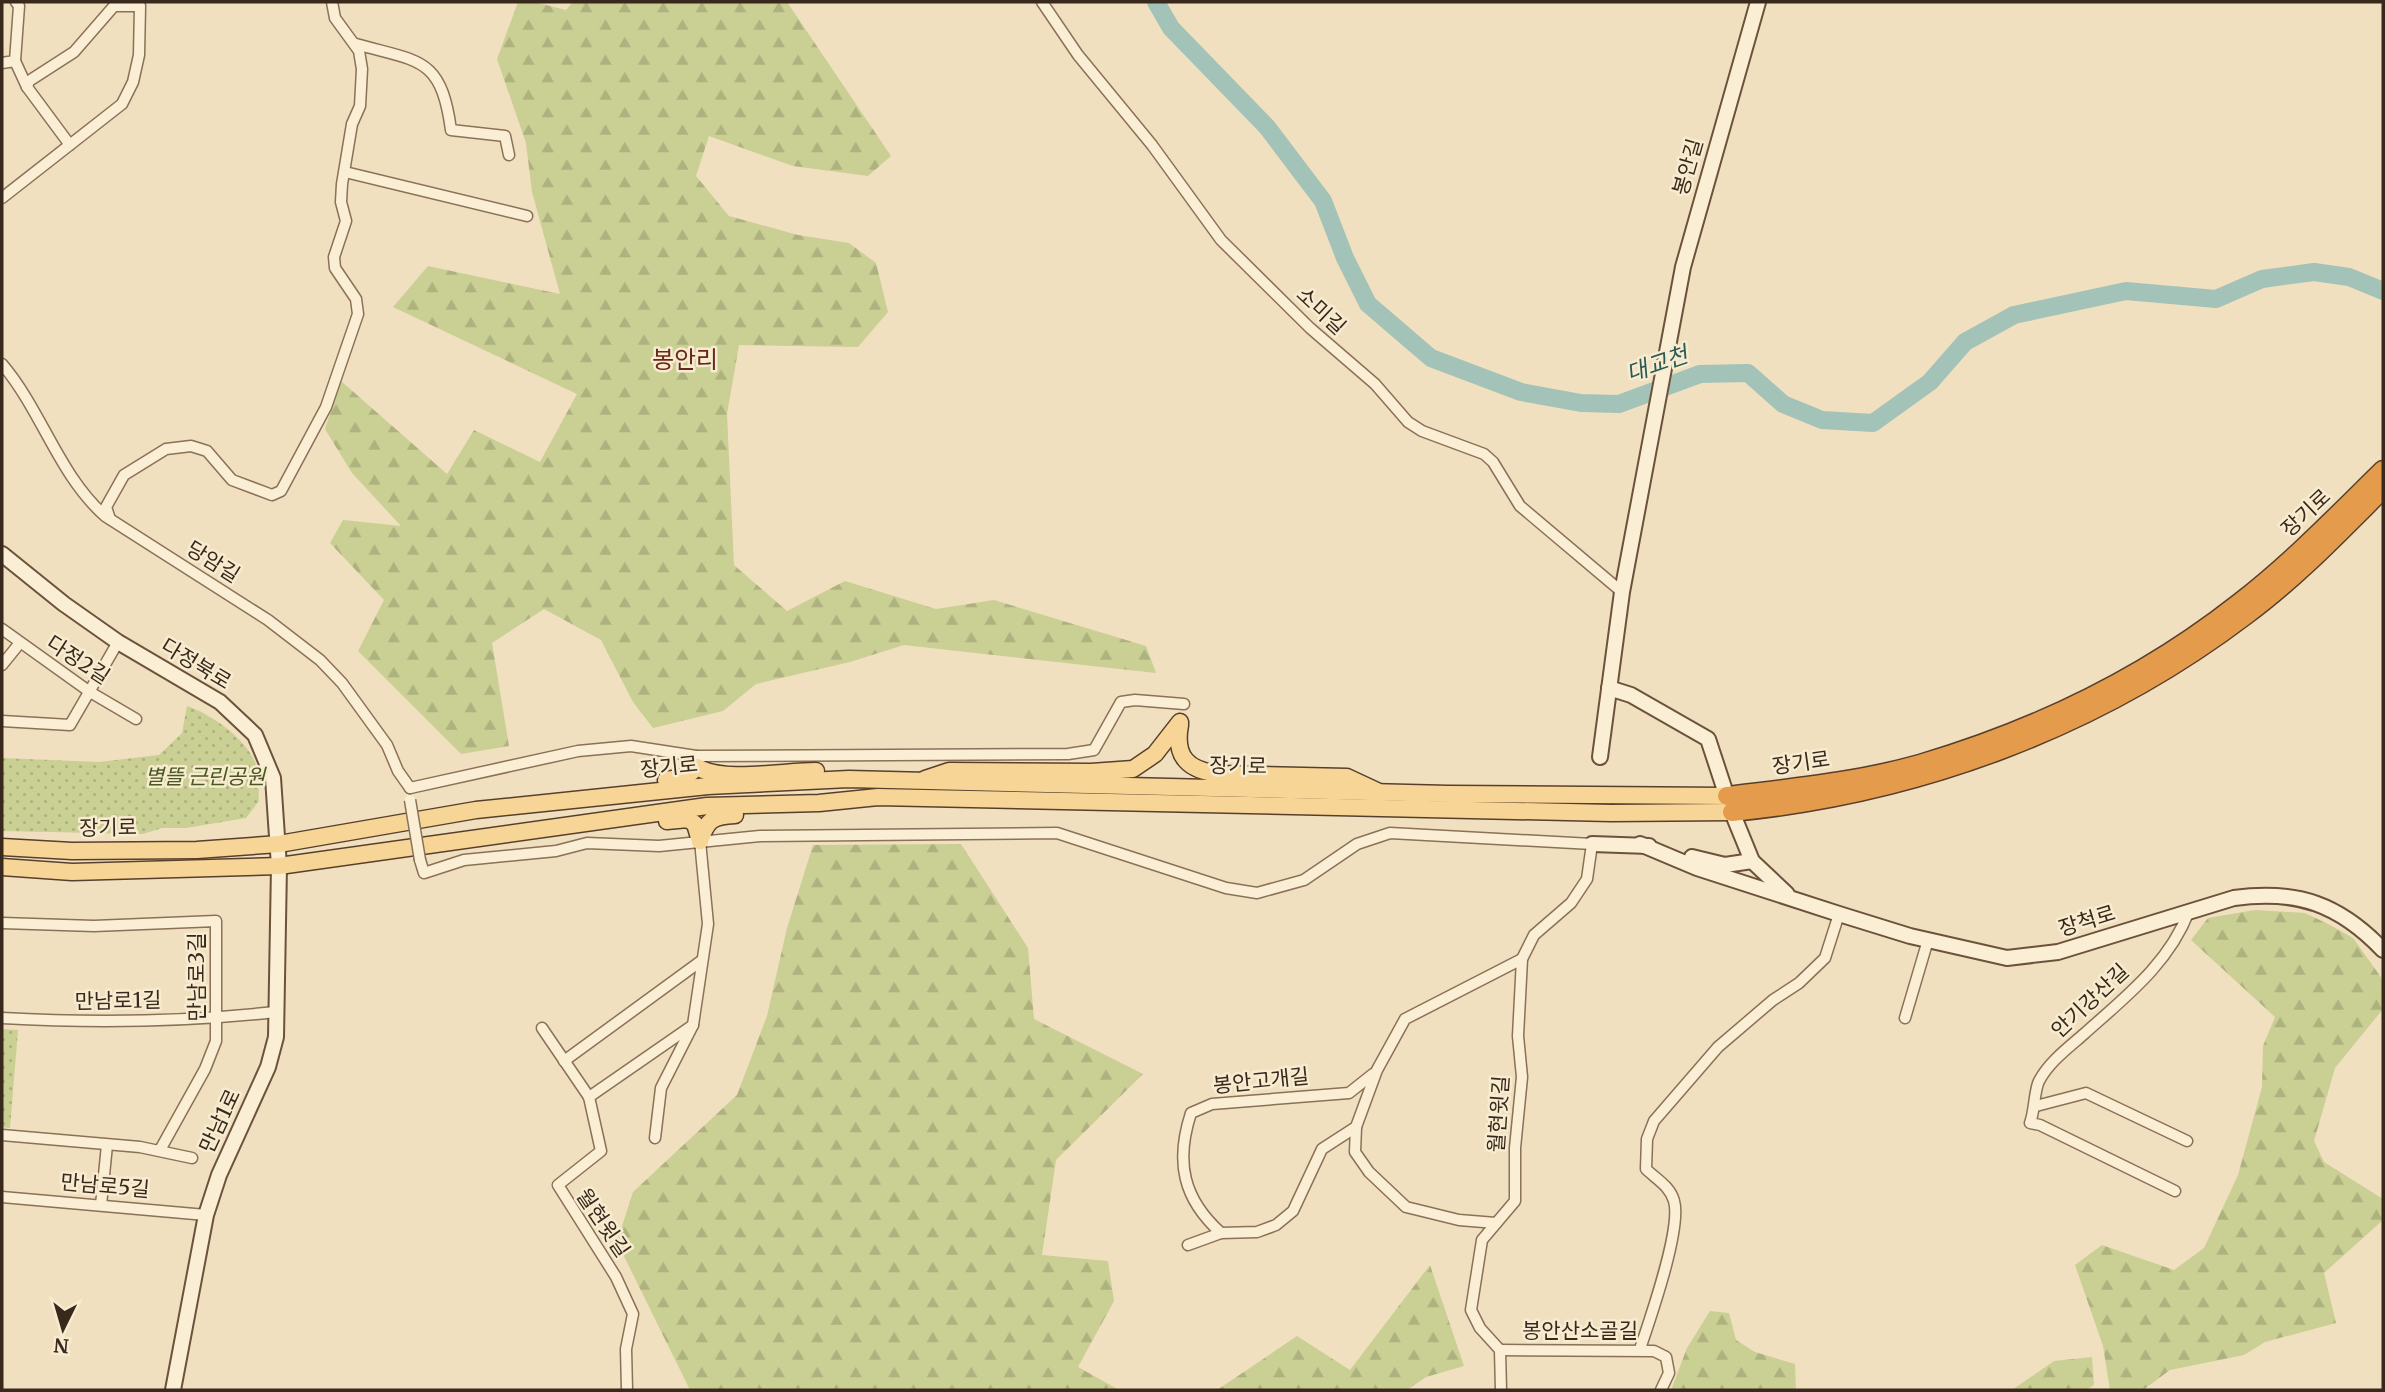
<svg xmlns="http://www.w3.org/2000/svg" width="2385" height="1392" font-family="Merriweather,'Noto Sans KR',serif">
  <style>
    .forest { fill: url(#forest-firs) }
    .park { fill: url(#park-dots) }
    .lines { fill: none; stroke-linecap: round; stroke-linejoin: round }
    .river { stroke: #a3c2b8; stroke-width: 18 }
    .street-casing { stroke: #8a7157; stroke-width: 13 }
    .secondary-casing { stroke: #6c523a; stroke-width: 18 }
    .primary-casing { stroke: #583f2c; stroke-width: 19 }
    .highway-casing { stroke: #583f2c; stroke-width: 21 }
    .street { stroke: #faeed4; stroke-width: 10 }
    .secondary { stroke: #faeed4; stroke-width: 14 }
    .primary { stroke: #f6d596; stroke-width: 16 }
    .highway { stroke: #e49c4c; stroke-width: 18 }
    .street-bridge-casing { stroke: #8a7157; stroke-width: 13; stroke-linecap: butt }
    .street-bridge { stroke: #faeed4; stroke-width: 10 }
    .labels { text-anchor: middle; stroke-width: 5; stroke-linejoin: round; paint-order: stroke }
    .street-label { font-size: 21px; fill: #39291c; stroke: #f7ebd0 }
    .park-label { font-size: 21px; font-style: italic; fill: #4b5722; stroke: #f7ebd0 }
    .water-label { font-size: 23px; font-style: italic; fill: #2b5a55; stroke: #f7ebd0 }
    .quarter-label { font-size: 24px; fill: #682719; stroke: #f7ebd0 }
  </style>
  <defs>
    <pattern id="forest-firs" width="22" height="20" patternUnits="userSpaceOnUse" patternTransform="scale(1.75)"><rect width="22" height="20" fill="#cacf94"/><path d="M5 1l3.5 6h-7zM16 11l3.5 6h-7z" fill="#aeb27f"/></pattern>
    <pattern id="park-dots" width="8" height="8" patternUnits="userSpaceOnUse" patternTransform="scale(1.75)"><rect width="8" height="8" fill="#cacf94"/><path d="M2 2h.1M6 6h.1" fill="none" stroke="#aeb27f" stroke-width="1.8" stroke-linecap="round"/></pattern>
  </defs>
  <rect width="100%" height="100%" fill="#f0e0c0"/>
  <g class="forest">
    <path d="M518 2H534L566 10 573 2H787L891 156 868 176 793 166 709 136 696 176 729 216 798 235 849 243 876 263 888 312 858 347 739 345 727 414 734 565 787 611 845 581 936 609 994 600 1146 646 1156 673 904 645 850 662 756 684 723 711 653 728 633 702 601 640 544 609 492 643 509 746 461 754 358 651 384 600 330 543 343 520 401 526 352 473 325 429 341 381 447 474 474 430 540 462 577 394 393 307 428 266 560 294 532 192 526 143 497 59Z"/>
    <path d="M961 844 1028 948 1034 1019 1143 1074 1056 1160 1042 1255 1108 1261 1114 1301 1078 1367 1119 1390H690L617 1242 633 1192 737 1095 767 1016 787 928 813 845Z"/>
    <path d="M2255 910 2305 913 2330 925 2353 938 2383 980V1009L2335 1068 2314 1141 2324 1162 2383 1199V1220L2324 1273 2336 1323 2265 1342 2244 1355 2170 1370 2143 1390H2110L2103 1346 2075 1265 2102 1245 2174 1270 2204 1248 2238 1175 2262 1087 2263 1046 2275 1017 2191 940 2208 918Z"/>
    <path d="M1430 1265 1464 1366 1426 1377 1407 1390H1217L1297 1336 1350 1370Z"/>
    <path d="M1710 1311 1729 1313 1736 1340 1755 1352 1795 1364 1796 1390H1671L1687 1348Z"/>
    <path d="M2092 1357 2094 1385 2086 1390H2012L2054 1361Z"/>
  </g>
  <g class="park">
    <path d="M187 706C212 715 244 737 255 762 260 772 258 790 259 801L246 818 186 828H162L143 834 2 831V758L99 762 159 755 182 733Z"/>
    <path d="M2 1029 18 1030 10 1128 2 1127Z"/>
  </g>
  <g class="lines">
    <path class="river" d="M1156 2 1171 28 1267 127 1323 201 1345 258 1368 304 1431 358 1521 392 1581 403 1619 404 1700 374 1748 373 1783 404 1822 420 1873 423 1930 382 1965 342 2014 315 2126 291 2216 299 2262 279 2314 272 2349 277 2383 291"/>
    <defs>
      <g id="street">
        <path d="M1042 2 1078 55 1152 145 1221 240 1310 328 1375 384 1408 422 1422 431 1484 454 1493 462 1520 506 1622 592"/>
        <path d="M356 44C419 62 441 56 451 130L505 136 509 155"/>
        <path d="M15 61 27 87"/>
        <path d="M2 63 15 61 19 6 16 2"/>
        <path d="M345 172 527 216"/>
        <path d="M2 198 122 104 133 82 139 55 140 6H114L74 52 29 81 27 87 70 145"/>
        <path d="M2 364C42 411 58 474 105 516L268 620 320 660 342 683 387 745 398 771 410 788"/>
        <path d="M110 519 106 507 124 475 166 449 191 446 207 451 232 480 272 495 281 491 326 407 358 314 356 299 335 268 334 257 346 221 341 202 342 184 352 124 360 106 362 69 359 51 335 18 332 2"/>
        <path d="M2 629 90 692 136 719"/>
        <path d="M2 665 19 644"/>
        <path d="M2 721 70 725 118 642"/>
        <path d="M696 756 1068 754 1094 750 1121 702 1135 700 1184 704"/>
        <path d="M410 788 578 751 631 746 696 756 697 761"/>
        <path d="M420 860 424 873 464 860 556 851 587 843 659 846 760 836 1057 833 1226 888 1257 893 1304 880 1357 844 1390 833 1592 844 1587 879 1571 903 1534 935 1522 959 1518 1036 1522 1077 1515 1148V1201L1482 1240 1471 1310 1480 1328 1500 1350 1501 1390"/>
        <path d="M2 923 94 926 216 921V1041L205 1069 160 1150"/>
        <path d="M2 1018C93 1023 184 1022 275 1012"/>
        <path d="M1905 1018 1928 940"/>
        <path d="M542 1028 589 1097"/>
        <path d="M564 1061 701 961"/>
        <path d="M2036 1106 2086 1093 2187 1141"/>
        <path d="M1356 1127 1355 1152 1369 1172 1406 1207 1459 1220 1496 1223"/>
        <path d="M2 1135 140 1147 192 1158"/>
        <path d="M655 1138 661 1088 693 1025 708 924 700 841"/>
        <path d="M2175 1191 2040 1125 2030 1123C2035 1110 2034 1091 2039 1081 2049 1062 2068 1048 2084 1034 2124 998 2169 964 2189 911"/>
        <path d="M2 1197 206 1215"/>
        <path d="M101 1205 107 1145"/>
        <path d="M1221 1233C1183 1199 1175 1162 1191 1113L1212 1104 1349 1093 1373 1074"/>
        <path d="M1188 1245 1221 1233 1257 1232 1276 1225 1293 1211 1322 1149 1356 1127 1377 1070 1405 1019 1522 959"/>
        <path d="M1640 1349C1650 1319 1682 1228 1674 1201 1670 1186 1656 1179 1646 1169L1647 1139 1654 1121 1718 1047 1773 1000 1799 983 1825 958 1839 914"/>
        <path d="M1500 1350 1654 1351 1666 1357 1669 1373 1661 1390"/>
        <path d="M627 1390 626 1349 633 1314 616 1277 558 1185 601 1151 589 1097 693 1025"/>
      </g>
      <g id="secondary">
        <path d="M2 554 64 604 118 642 220 702 255 735 273 778 279 866 276 1037 268 1067 219 1175 206 1215 173 1390"/>
        <path d="M1609 688 1631 695 1708 739 1732 812 1752 861 1787 894"/>
        <path d="M1600 757 1622 592 1683 267 1758 2"/>
        <path d="M1592 844 1649 846"/>
        <path d="M1640 844 1697 868 1839 914 1910 936 2007 958 2058 952 2234 898C2298 889 2340 905 2383 950"/>
        <path d="M1692 857 1725 865 1752 861"/>
      </g>
      <g id="primary">
        <path d="M1180 725C1174 757 1188 771 1221 774L1347 777 1377 791"/>
        <path d="M925 779 949 771 1091 772 1133 769 1155 754 1180 722"/>
        <path d="M666 780 686 777 697 767C724 783 783 771 816 771"/>
        <path d="M667 821 688 819 695 824 700 841"/>
        <path d="M700 841C707 820 712 816 735 815"/>
        <path d="M2 847 72 851 197 850 279 844 476 810 708 786 849 779 1448 794 1727 796"/>
        <path d="M2 867 72 872 279 866 707 806 819 803 878 797 1611 813 1732 812"/>
      </g>
      <g id="highway">
        <path d="M1727 796C1791 788 1857 782 1920 764 2035 730 2145 677 2239 603 2291 563 2337 515 2383 470"/>
        <path d="M1732 812C1918 794 2097 728 2246 615 2296 578 2339 533 2383 489"/>
      </g>
    </defs>
    <use href="#street" class="street-casing"/>
    <use href="#secondary" class="secondary-casing"/>
    <use href="#primary" class="primary-casing"/>
    <use href="#highway" class="highway-casing"/>
    <use href="#street" class="street"/>
    <use href="#secondary" class="secondary"/>
    <use href="#primary" class="primary"/>
    <use href="#highway" class="highway"/>
    <defs>
      <path id="street-bridge" d="M410 800 420 860"/>
    </defs>
    <use href="#street-bridge" class="street-bridge-casing"/>
    <use href="#street-bridge" class="street-bridge"/>
  </g>
  <g class="labels">
    <g class="street-label">
      <text transform="translate(1688 167) rotate(-74)" y="7">봉안길</text>
      <text transform="translate(1321 311) rotate(43)" y="7">소미길</text>
      <text transform="translate(2306 513) rotate(-43)" y="7">장기로</text>
      <text transform="translate(213 562) rotate(32)" y="7">당암길</text>
      <text transform="translate(78 660) rotate(33)" y="7">다정2길</text>
      <text transform="translate(196 664) rotate(31)" y="7">다정북로</text>
      <text transform="translate(1801 763) rotate(-8)" y="7">장기로</text>
      <text transform="translate(1238 766) rotate(1)" y="7">장기로</text>
      <text transform="translate(669 767) rotate(-6)" y="7">장기로</text>
      <text transform="translate(108 828) rotate(-1)" y="7">장기로</text>
      <text transform="translate(2087 921) rotate(-17)" y="7">장척로</text>
      <text transform="translate(197 977) rotate(-90)" y="7">만남로3길</text>
      <text transform="translate(118 1001) rotate(-1)" y="7">만남로1길</text>
      <text transform="translate(2090 1001) rotate(-43)" y="7">안기강산길</text>
      <text transform="translate(1261 1081) rotate(-6)" y="7">봉안고개길</text>
      <text transform="translate(1499 1114) rotate(-86)" y="7">월현윗길</text>
      <text transform="translate(220 1121) rotate(-65)" y="7">만남1로</text>
      <text transform="translate(105 1186) rotate(5)" y="7">만남로5길</text>
      <text transform="translate(603 1223) rotate(56)" y="7">월현윗길</text>
      <text x="1580" y="1338">봉안산소골길</text>
    </g>
    <g class="park-label">
      <text x="205" y="784">별뜰 근린공원</text>
    </g>
    <g class="water-label">
      <text transform="translate(1657 364) rotate(-19)" y="8">대교천</text>
    </g>
    <g class="quarter-label">
      <text x="685" y="368">봉안리</text>
    </g>
  </g>
  <rect width="2385" height="1392" fill="none" stroke="#39291c" stroke-width="7"/>
  <g transform="translate(63 1329) rotate(185)" stroke="#f7ebd0" stroke-width="5" paint-order="stroke">
  <path d="M0-5L12 26L0 18L-12 26Z" fill="#39291c"/>
  <text y="-10" font-size="19" font-weight="bold" text-anchor="middle" fill="#39291c">N</text>
  </g>
</svg>
